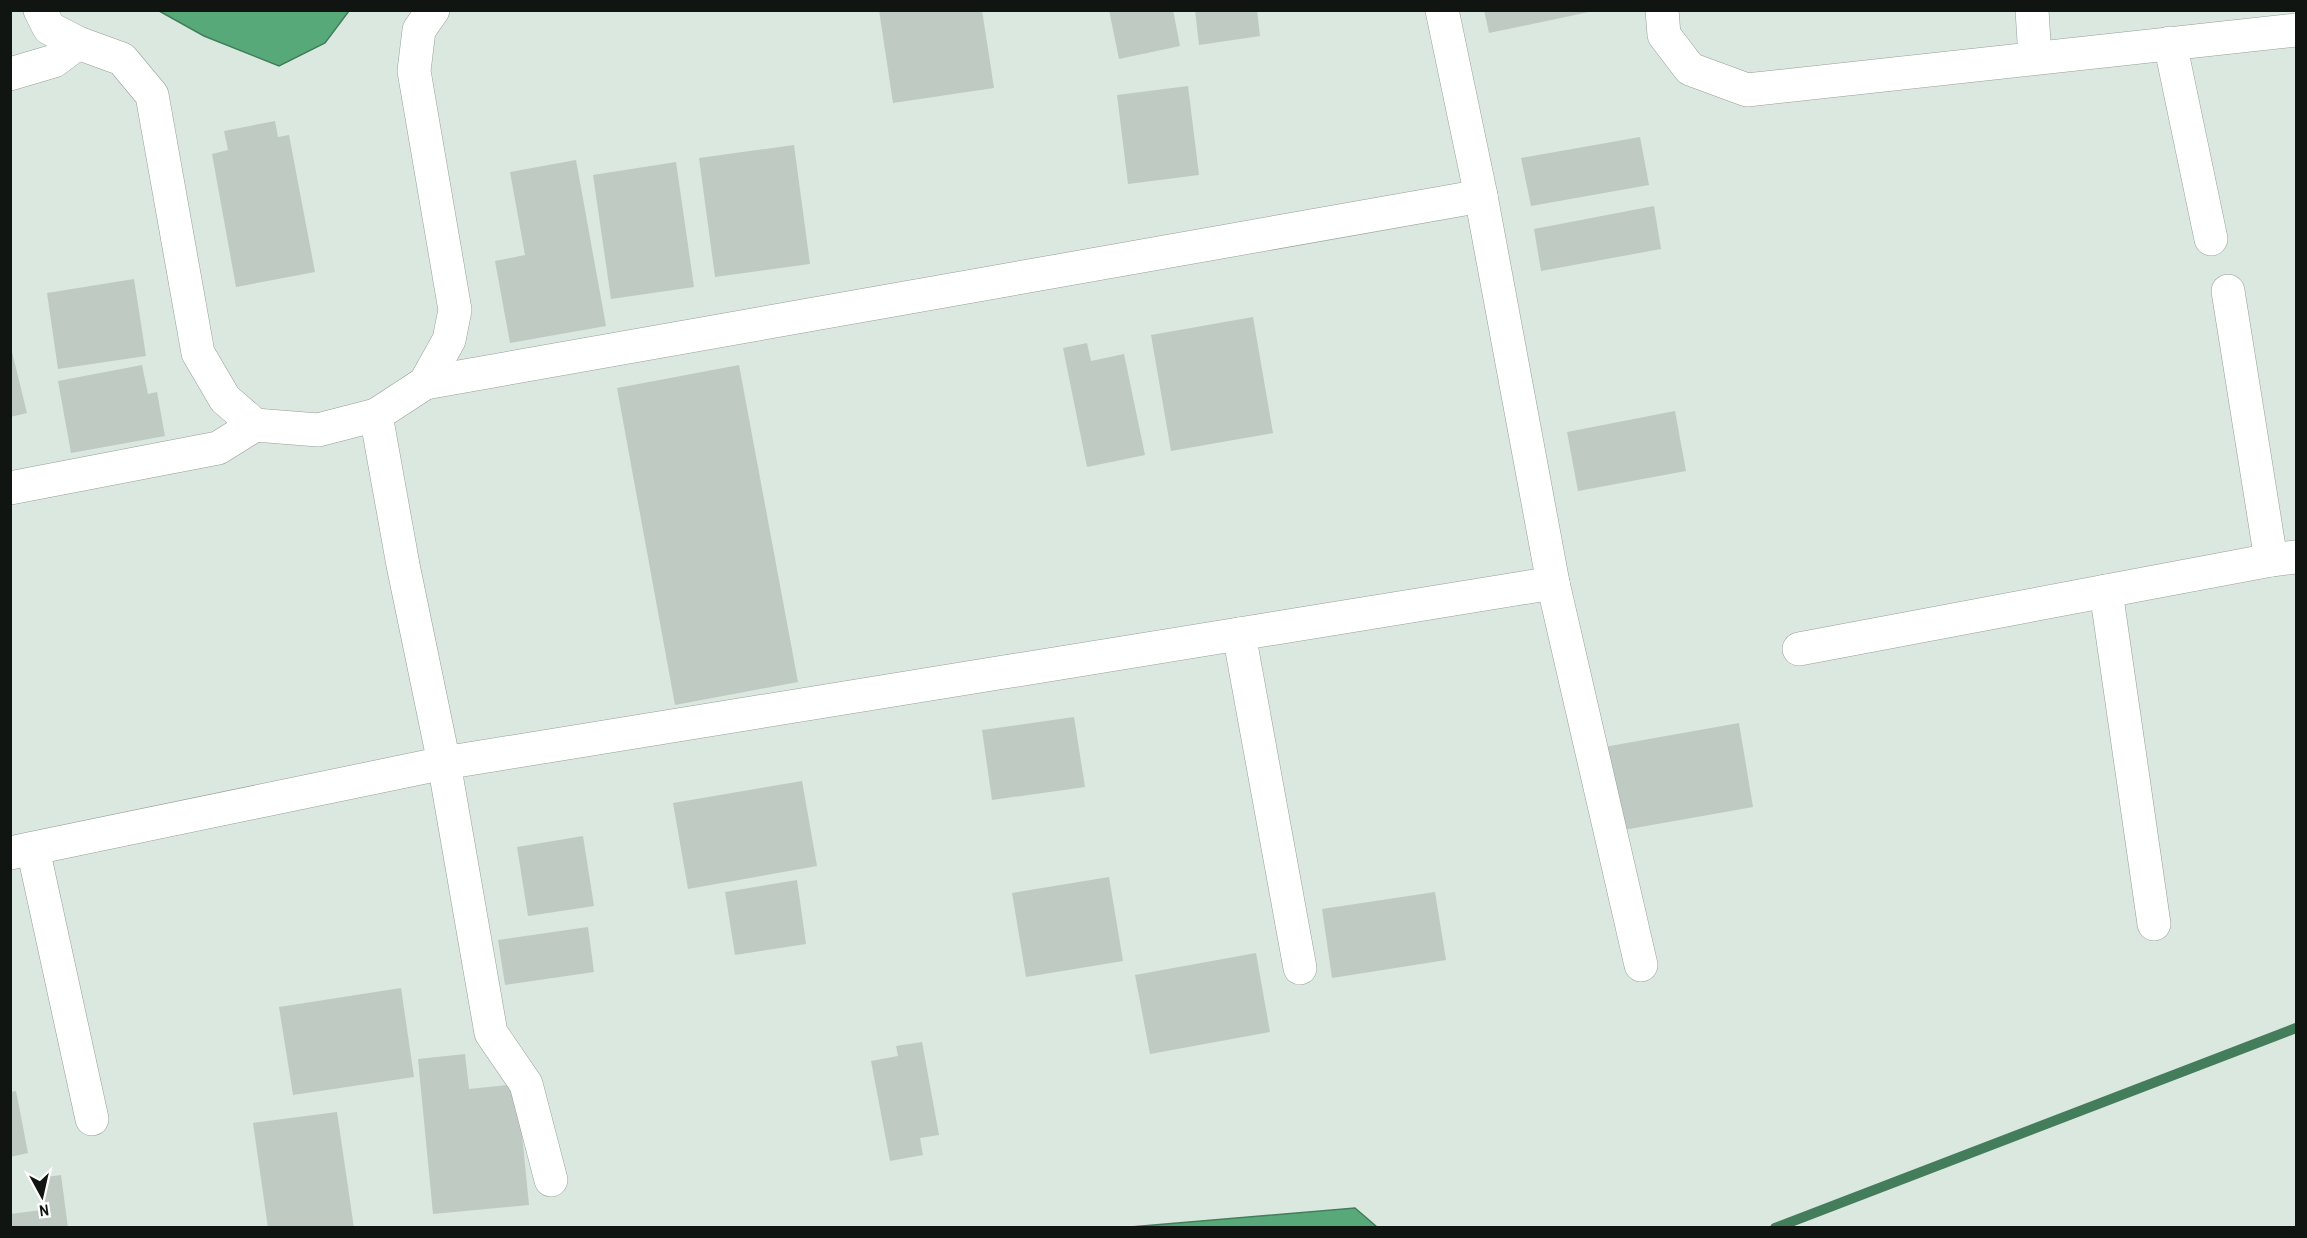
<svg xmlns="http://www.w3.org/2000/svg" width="2307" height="1238" font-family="'Archivo Narrow',sans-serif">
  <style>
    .water { fill: #58a97a; stroke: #437d5b; stroke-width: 1.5 }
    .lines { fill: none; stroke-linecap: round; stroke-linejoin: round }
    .stream { stroke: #437d5b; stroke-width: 10 }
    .building { fill: #becac2 }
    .minor-casing { stroke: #94a098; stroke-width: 34 }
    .minor { stroke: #fff; stroke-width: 33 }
  </style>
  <rect width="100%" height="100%" fill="#dbe8df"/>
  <g class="water">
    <path d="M159 11 349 10V11L325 43 279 66 204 36Z"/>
    <path d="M1355 1208 1377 1227H1130Z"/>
  </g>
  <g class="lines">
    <path class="stream" d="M1775 1228 2296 1028"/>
  </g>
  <g class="building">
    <path d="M879 10H982L994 88 893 103Z"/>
    <path d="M1109 10H1173L1180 46 1119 59Z"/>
    <path d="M1195 10H1257L1260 36 1199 45Z"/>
    <path d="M1484 10H1589V12L1489 33Z"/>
    <path d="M1188 86 1199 175 1128 184 1117 95Z"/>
    <path d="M275 121 278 137 289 135 315 272 236 287 212 154 228 150 224 131Z"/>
    <path d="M1640 137 1649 185 1531 206 1521 158Z"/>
    <path d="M794 145 810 264 715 277 699 158Z"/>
    <path d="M576 160 606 326 510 343 495 261 525 255 510 172Z"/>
    <path d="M676 162 694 287 611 299 593 175Z"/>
    <path d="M1654 206 1661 249 1541 271 1534 229Z"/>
    <path d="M134 279 146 356 58 369 47 293Z"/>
    <path d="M1253 317 1273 433 1171 451 1151 335Z"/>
    <path d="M1087 343 1091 361 1124 354 1145 455 1087 467 1063 348Z"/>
    <path d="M11 348 27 413 10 417V349Z"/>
    <path d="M142 365 148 394 157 392 165 436 71 453 58 381Z"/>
    <path d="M739 365 798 682 675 705 617 388Z"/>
    <path d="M1675 411 1686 471 1578 491 1567 432Z"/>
    <path d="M1074 717 1085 787 992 800 982 730Z"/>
    <path d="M1739 723 1753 807 1618 831 1604 747Z"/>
    <path d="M802 781 817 866 688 889 673 803Z"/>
    <path d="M583 836 594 906 528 916 517 847Z"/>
    <path d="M1109 877 1123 961 1026 977 1012 893Z"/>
    <path d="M797 880 806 944 735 955 725 892Z"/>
    <path d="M1435 892 1446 960 1332 978 1322 909Z"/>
    <path d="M588 927 594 972 505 985 498 940Z"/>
    <path d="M1256 953 1270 1032 1150 1054 1135 975Z"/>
    <path d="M401 988 414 1077 293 1095 279 1007Z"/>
    <path d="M922 1042 939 1135 920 1138 923 1155 890 1161 871 1061 898 1056 896 1046Z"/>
    <path d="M465 1054 469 1089 517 1084 529 1205 433 1214 418 1059Z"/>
    <path d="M16 1091 28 1153 10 1157V1092Z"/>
    <path d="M337 1112 354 1228H268L253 1123Z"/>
    <path d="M61 1175 68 1228H10V1214L42 1210 38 1178Z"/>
  </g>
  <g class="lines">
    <defs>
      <g id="minor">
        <path d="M40 10 49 28 78 43 122 59 152 95 198 353 225 399 255 425 318 430 376 415"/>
        <path d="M433 10 419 30 414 71 455 310 449 340 425 383 376 415 403 565 444 763 491 1033 526 1084 551 1180"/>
        <path d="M1442 10 1481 196 1553 583 1641 965"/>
        <path d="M1662 10 1664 35 1690 69 1747 90 2296 30"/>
        <path d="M2032 10 2035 58"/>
        <path d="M2170 43 2211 239"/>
        <path d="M10 74 54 61 78 43"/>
        <path d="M2228 291 2271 560"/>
        <path d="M425 383 1481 196"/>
        <path d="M10 488 218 448 255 425"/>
        <path d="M2106 591 2154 924"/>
        <path d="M1239 634 1300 968"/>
        <path d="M1799 649 2271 560 2296 557"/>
        <path d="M33 849 92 1119"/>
        <path d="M10 853 444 763 1553 583"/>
      </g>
    </defs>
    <use href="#minor" class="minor-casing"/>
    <use href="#minor" class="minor"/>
  </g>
  <rect width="2307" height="1238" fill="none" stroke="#111512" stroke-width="24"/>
  <g transform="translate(42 1196) rotate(172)" stroke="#ffffff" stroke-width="4.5" paint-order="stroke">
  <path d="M0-4.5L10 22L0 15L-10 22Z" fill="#111512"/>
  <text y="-9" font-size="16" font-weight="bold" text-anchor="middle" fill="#111512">N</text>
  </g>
</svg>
